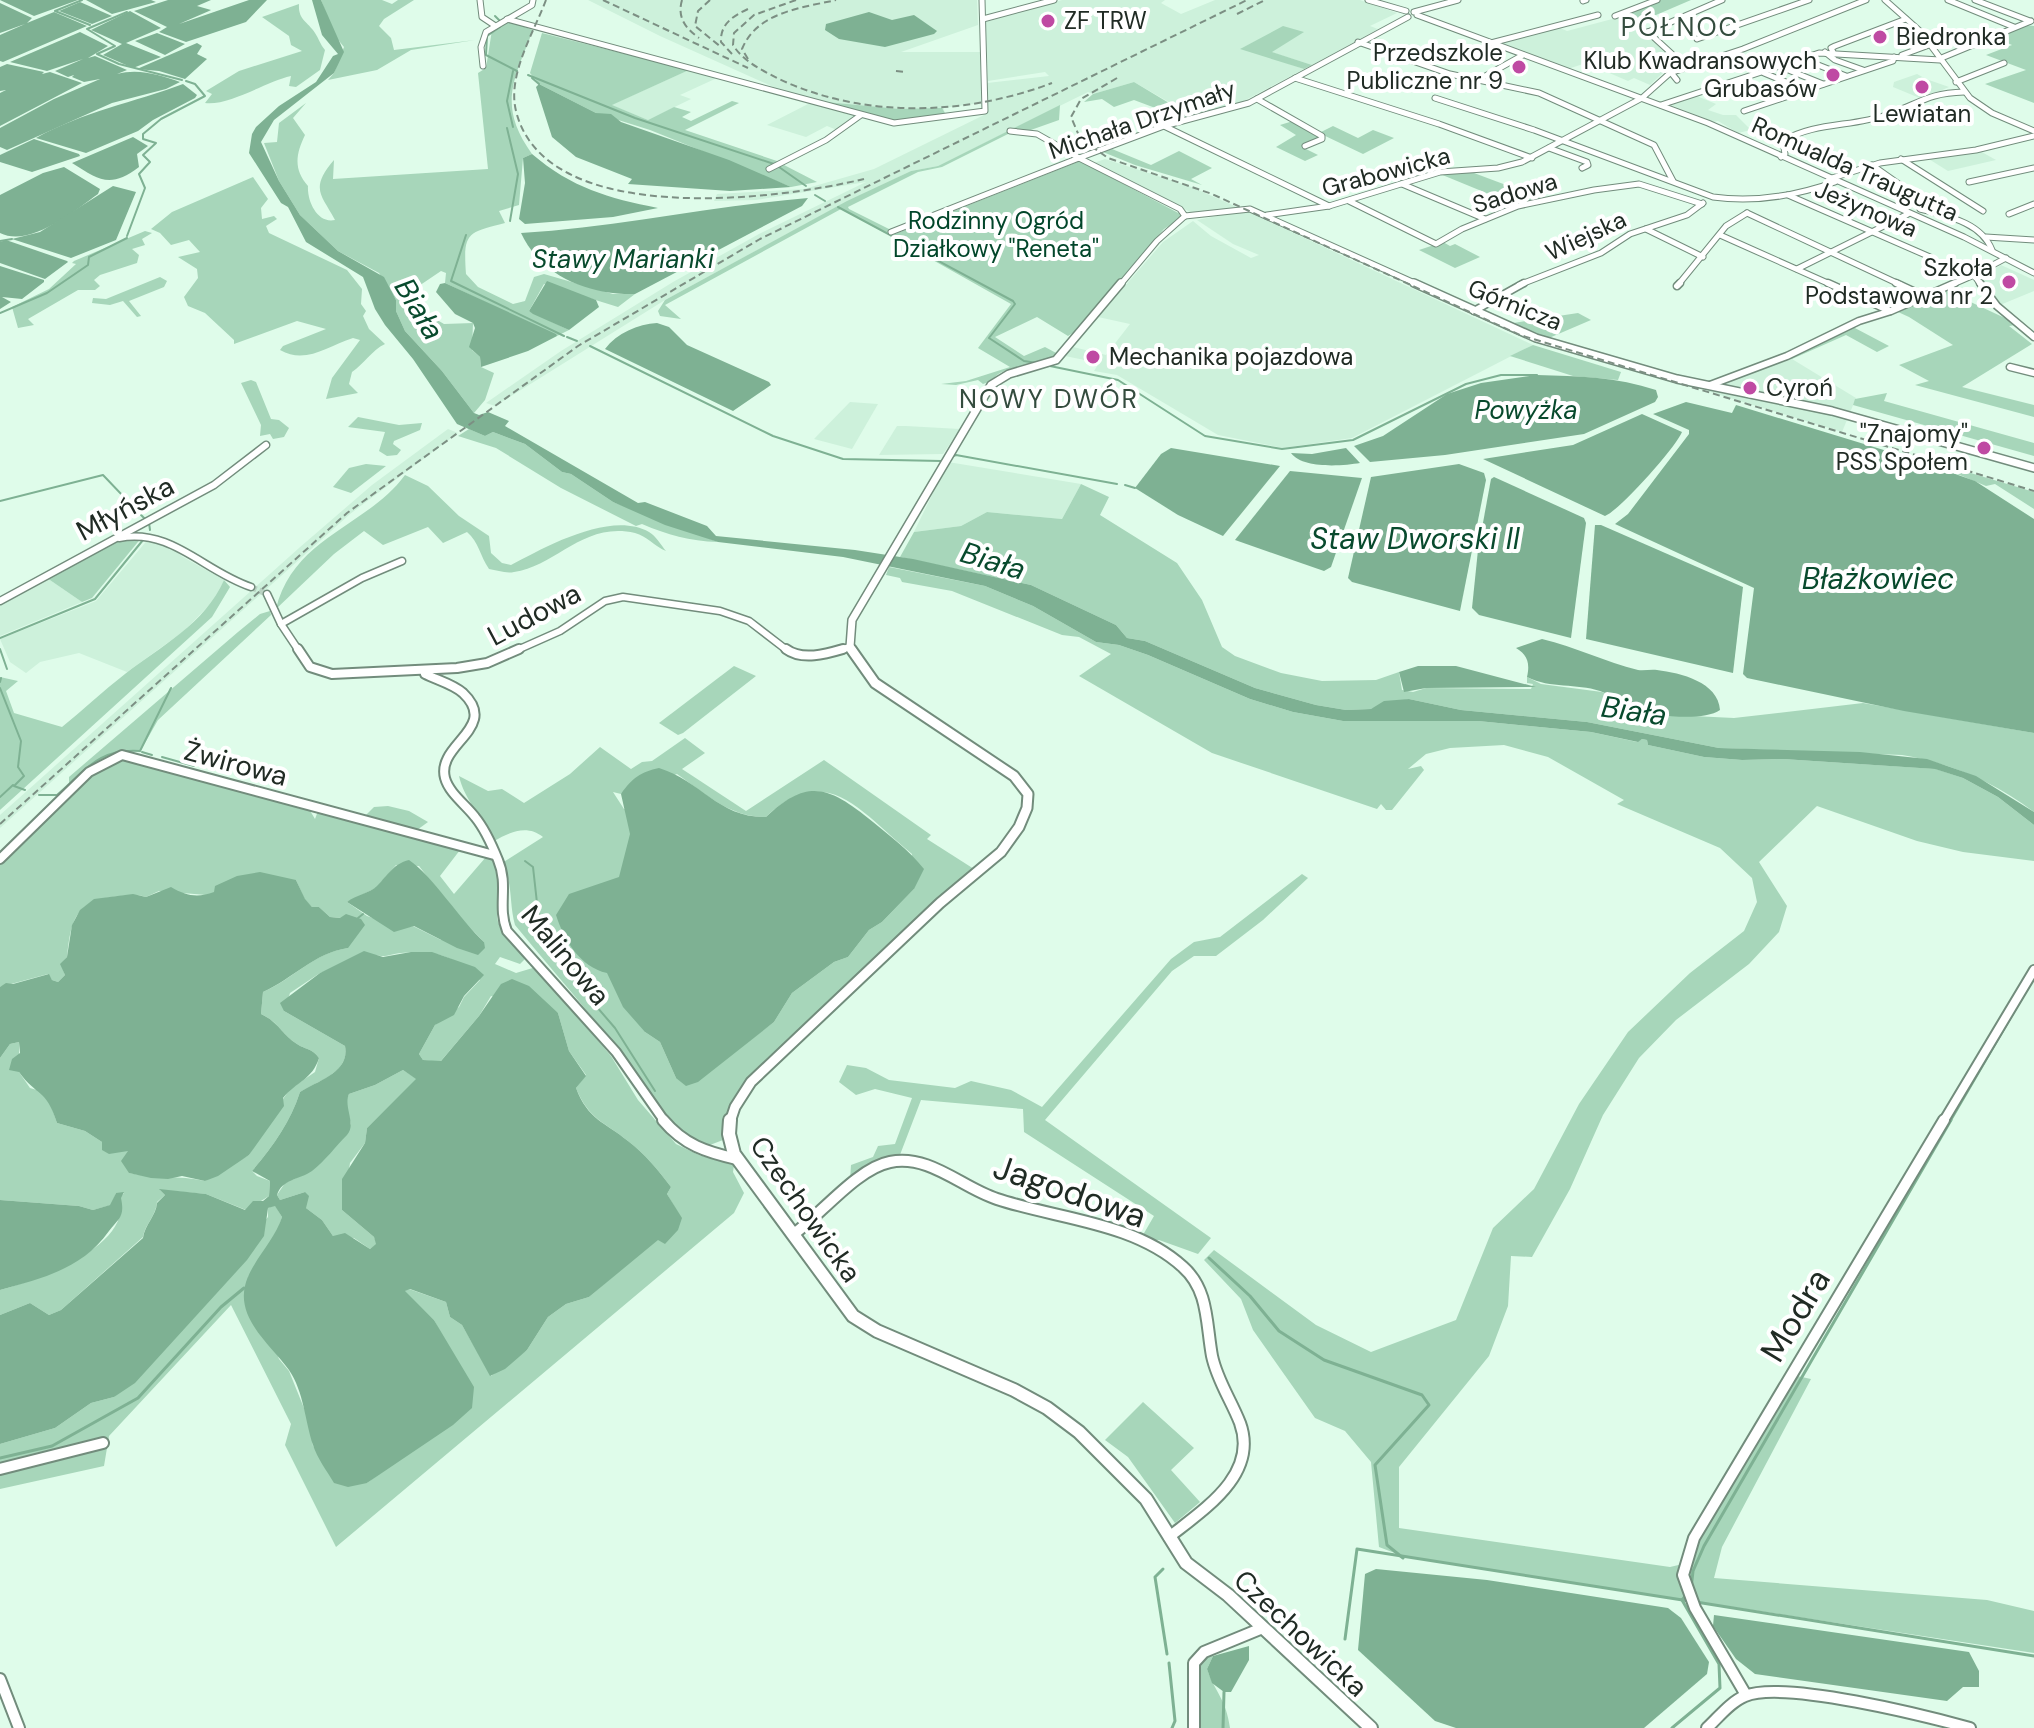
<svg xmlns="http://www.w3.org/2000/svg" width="2034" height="1728" font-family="'DM Sans',sans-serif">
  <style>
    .built { fill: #cdf1db }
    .green { fill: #a7d6ba; fill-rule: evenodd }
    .water { fill: #7eb193; fill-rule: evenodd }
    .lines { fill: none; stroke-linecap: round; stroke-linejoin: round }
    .stream-far1 { stroke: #7eb193; stroke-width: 2 }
    .stream { stroke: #7eb193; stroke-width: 3 }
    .minor-tunnel { stroke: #b9d2c2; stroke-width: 6; stroke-dasharray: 6 3; stroke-linecap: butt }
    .minor-far3-casing { stroke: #728c7c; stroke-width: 7 }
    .minor-far2-casing { stroke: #728c7c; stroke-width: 9 }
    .minor-far1-casing { stroke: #728c7c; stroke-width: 12 }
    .minor-casing { stroke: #728c7c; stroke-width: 14 }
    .tertiary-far3-casing { stroke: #728c7c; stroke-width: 7 }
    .tertiary-far2-casing { stroke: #728c7c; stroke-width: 10 }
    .tertiary-far1-casing { stroke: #728c7c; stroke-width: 13 }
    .tertiary-casing { stroke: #728c7c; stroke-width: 16 }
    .minor-far3 { stroke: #fff; stroke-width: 5 }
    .minor-far2 { stroke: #fff; stroke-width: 6 }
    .minor-far1 { stroke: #fff; stroke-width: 8 }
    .minor { stroke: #fff; stroke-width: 10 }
    .tertiary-far3 { stroke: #fff; stroke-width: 5 }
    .tertiary-far2 { stroke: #fff; stroke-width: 7 }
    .tertiary-far1 { stroke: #fff; stroke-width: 9 }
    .tertiary { stroke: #fff; stroke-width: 12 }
    .rail { stroke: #7c8f83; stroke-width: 2; stroke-dasharray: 7 4; stroke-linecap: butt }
    .poi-dot { fill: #bf4aa3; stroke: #fff; stroke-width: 3 }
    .labels { text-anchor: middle; stroke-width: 8; stroke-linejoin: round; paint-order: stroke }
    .far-poi-label { font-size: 24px; fill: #202b24; stroke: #fff; text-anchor: start }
    .far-street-label { font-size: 24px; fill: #202b24; stroke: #fff }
    .far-park-label { font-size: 24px; fill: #02462a; stroke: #fff }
    .far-neighbourhood-label { font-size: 26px; letter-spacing: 2px; fill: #344c3e; stroke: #fff }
    .far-water-label { font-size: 26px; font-style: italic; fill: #084a2d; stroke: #fff }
    .street-label { font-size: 28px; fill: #202b24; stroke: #fff }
    .water-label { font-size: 30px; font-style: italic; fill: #084a2d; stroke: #fff }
    .near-street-label { font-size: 34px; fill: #202b24; stroke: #fff }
  </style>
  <rect width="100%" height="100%" fill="#dffcea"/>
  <g class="built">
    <path d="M588 0H977L978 25 901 52H981V103L943 108 947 117 905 122 789 94 660 36Z"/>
    <path d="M1062 0H1165L1161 3 1181 14 1215 0H1360L1397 13 1370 26 1378 29 1312 65 1271 52 1258 40 1242 48 1304 69 1238 104 1193 116 1134 82 1093 94 1088 92 938 166 911 171 835 208 665 300 495 406 486 403 561 351 673 282 759 234 866 182 756 200 714 201 717 194 804 189 874 169 986 114 987 83 1049 76 1045 72 988 81 986 22Z"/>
    <path d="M1616 18 1654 37 1668 54 1666 70 1650 85 1634 78 1628 81 1586 63 1568 69 1496 42 1558 27 1567 31Z"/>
    <path d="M689 70 717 78 680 95 691 99 648 120 611 105Z"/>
    <path d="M1917 74 1926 79 1949 87 1922 99 1893 87 1894 82Z"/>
    <path d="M1697 96 1716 104 1708 110 1723 115H1736L1751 130 1738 133 1718 121 1714 122 1671 105Z"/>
    <path d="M810 103 858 115 837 130 827 126 806 137 767 125Z"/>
    <path d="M1980 151 1996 160 1948 171 1924 156Z"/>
    <path d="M1105 159 1189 186 1237 207 1192 213 1094 163Z"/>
    <path d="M1242 211 1249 212 1533 345 1352 438 1283 448 1218 435 1117 375 1094 371 1099 363 1065 356 1073 347 1106 355 1130 324 1098 317 1163 242 1193 221 1211 236 1251 258 1259 255 1233 244 1197 220Z"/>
    <path d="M2001 265 2034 280V291L2000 305 1984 285 1981 277Z"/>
    <path d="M1792 359 1856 398 1842 432 1707 391 1721 383Z"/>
    <path d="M850 402 878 404 852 449 814 439Z"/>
    <path d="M897 426H906L960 429 943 454 879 455Z"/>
    <path d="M448 429 458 433 350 514 0 828V815L299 548 372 485Z"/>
    <path d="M948 462 1081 484 1062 519 987 512 961 526 914 532Z"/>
    <path d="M150 537 162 540 183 557 224 580 217 597 184 631 127 672 79 653 40 662 26 673 10 662 0 639 96 601Z"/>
    <path d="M47 578 82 602 0 636V603Z"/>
  </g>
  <g class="green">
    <path d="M321 0H382L392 4 398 0H414L384 19 379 26 391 38 394 50 475 40 411 50 377 70 328 80 334 73 344 47 335 36Z"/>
    <path d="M1660 0H1691L1635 24 1617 16Z"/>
    <path d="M299 4C298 20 307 21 315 33 319 39 320 44 325 50L320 70 296 87 289 86 291 76C265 82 229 106 205 103L212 94 206 91 239 71 302 51 291 45 289 36 262 17Z"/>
    <path d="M507 21 533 30C514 80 497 105 532 154L523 158 519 205 499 211 505 223C467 233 463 232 466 274L478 287 513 304 525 301 534 277 544 274 613 294H635L618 307 544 284 529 311 569 330 557 336 445 283 446 273 441 271 407 294 408 303 444 324 473 323 472 350 480 357 481 367 494 373 485 400 474 413 442 371 405 331 396 311V300L379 273 338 251 300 215 279 181 264 143 277 142 279 123 306 103 293 118 305 135C296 154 293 169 308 186 307 202 318 224 335 220 322 195 309 189 334 160L333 179 488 169 478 73 486 68 492 30Z"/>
    <path d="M2025 25 2034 26V103L1985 84 2026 70 1986 55 2012 45 1994 37Z"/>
    <path d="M1283 26 1304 32 1272 52 1312 65 1304 69 1240 49Z"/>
    <path d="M542 33 689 70 612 105 648 120 674 107 691 112 682 117 691 121 732 101 739 103 685 130 780 162 769 171 784 165 817 182 791 187 650 130 596 113 539 84 530 73Z"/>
    <path d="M1134 82 1184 112 1193 116 1182 118 1134 100 1114 107 1102 99 1084 102 1093 94Z"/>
    <path d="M815 101 899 109 942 108 947 117 896 121Z"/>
    <path d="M1060 105 1059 120 1028 131 1012 132 942 167 918 172 848 207 849 209 891 230 885 233 841 209 665 305 681 319 660 316 658 311 665 300 847 201 911 171 938 166Z"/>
    <path d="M1293 121 1320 136V139L1302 147 1318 155 1305 161 1276 147 1296 135 1280 125Z"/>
    <path d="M1333 126 1358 138 1373 130 1394 138 1363 154 1319 133Z"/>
    <path d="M1112 149 1151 165 1179 151 1212 168 1191 179 1202 185 1135 165 1103 152Z"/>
    <path d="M1080 161 1184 216 1164 229 1076 331 1068 336 1037 317 995 337 1024 356 1045 347 1058 354C1041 369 1020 362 1000 373 993 377 992 382 983 384L978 380 956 385 941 384 966 381 1010 367 978 348 1011 304 890 236Z"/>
    <path d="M1466 170 1546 200 1518 206 1440 174Z"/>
    <path d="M253 177 268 199 261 208 262 219 274 216 277 219 266 226 269 233 347 270 362 289 361 304 366 311 363 316 369 329 385 344C372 350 364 364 352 372L349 384 358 393 326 399 332 378 360 340 353 338C327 346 306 365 280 350L283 346 326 329 297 321 234 344V340L205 313 188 306 184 297 198 278 197 269 178 257 200 252 189 240 171 245 160 233 151 229 172 212Z"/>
    <path d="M145 231 152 233 142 239 145 245 132 249 139 255 137 263 100 275 94 280 100 286 95 290H78L28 319 34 325 18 328 12 307 49 289 76 264 72 263 74 261Z"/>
    <path d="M1443 242 1450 246 1455 244 1480 257 1455 268 1419 250Z"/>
    <path d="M160 277 167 281 164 287 129 301 141 316 137 317 123 301 110 305 92 303 93 298 106 299Z"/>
    <path d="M1945 290 2007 319 2015 325 2009 326 2032 344 1962 387 2034 405V417L1915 385 1929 381 1899 365 1953 345 1909 317 1898 312Z"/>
    <path d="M1578 313 1591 320 1549 338 1507 324Z"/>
    <path d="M1853 327 1889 346 1877 352 1846 335 1792 359 1781 361Z"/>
    <path d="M1533 345 1621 372 1618 380 1573 376 1510 356Z"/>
    <path d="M251 380 256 382 271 419 279 420 289 428 284 437 273 439 270 434 260 436 261 425 241 383Z"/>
    <path d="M1887 393 1884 401 2034 443V456L1853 405 1855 399Z"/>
    <path d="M358 417 399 425 422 423 420 430 394 441 393 444 401 450 397 455 387 456 379 451 385 432 348 427Z"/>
    <path d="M469 429 485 436 493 432 525 444 562 472 571 474 613 502 718 542C689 541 668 535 642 524L636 526 561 488 496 448 458 436Z"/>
    <path d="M1914 456 2034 492V509L1995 484 1986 486Z"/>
    <path d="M366 464 386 466 351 493 333 487 349 468Z"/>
    <path d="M405 475 428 486 459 516 489 536 491 553 502 563 511 565C545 547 611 510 649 532 656 536 661 545 666 551 654 546 647 536 635 533 584 521 556 566 514 572 506 574 497 570 489 569 480 556 479 542 467 532L443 543 428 527 383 545 364 531 334 554 276 609C293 537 368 526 405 475Z"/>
    <path d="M1081 484 1109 497 1100 515 1177 563 1202 600 1222 647 1235 656 1281 673 1322 681 1376 680 1399 672 1402 690 1413 692 1426 688 1531 689 1533 684 1527 683V677L1541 684 1602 692 1652 714 1734 718 1863 703 2034 733V812C1994 782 1951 763 1902 755L1719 748 1587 722 1461 710 1409 699 1371 709 1346 710 1316 705 1255 688 1145 641 1127 638 1116 625 1031 585 900 557 914 532 961 526 987 512 1062 519Z"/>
    <path d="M142 537 92 598 82 602 47 578 112 542Z"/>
    <path d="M889 567 985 586 1033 606 1096 642 1119 645 1148 655 1250 699 1293 712 1343 721H1478L1591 732 1637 742 1642 739 1647 740 1648 745 1704 757 1742 760 1783 759 1936 769 1963 778 1998 797 2034 825V861L1963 852 1917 841 1817 806 1759 862 1787 906 1779 932 1749 964 1676 1020 1639 1058 1603 1115 1570 1189 1532 1257 1511 1256 1508 1306 1489 1356 1399 1467V1528L1670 1567 1691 1562 1697 1541 1797 1376 1811 1379 1722 1547 1714 1578 1987 1600 2034 1611V1653L1405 1557 1379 1547 1371 1462 1345 1431 1315 1418 1253 1330 1241 1299 1204 1260 1214 1250 1316 1325 1371 1352 1456 1320 1493 1228 1534 1189 1579 1104 1628 1032 1690 973 1744 931 1757 902 1752 878 1720 848 1617 804 1624 800 1548 757 1504 745 1450 748 1426 754 1408 769 1421 766 1424 770 1392 810H1386L1381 804 1377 809 1212 753 1079 676 1111 654 1079 637 1062 635 952 591 902 582 900 578 886 575Z"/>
    <path d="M224 580 230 587 212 617 0 810V677L18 681 6 691 14 713 62 727C83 710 103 691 125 674 161 646 205 624 224 580Z"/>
    <path d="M270 611 271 615 158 720 141 750 123 753 69 787V777L238 632 260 614Z"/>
    <path d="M734 666 756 676 683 733 678 735 659 723Z"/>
    <path d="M685 738 705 753 682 769 746 811 824 760 931 835 927 839 974 869 733 1101 722 1123 723 1140 702 1148C661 1121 646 1089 618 1051 586 1007 549 967 515 925 509 904 513 881 502 863L543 837C527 824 510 832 494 841 483 819 464 799 459 776L488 791 502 789 524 803 570 774 600 747 631 769 642 762 652 761ZM677 774C706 794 729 817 766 817 827 759 861 813 912 854L914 889 882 922 869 930 848 957 834 962 792 993 774 1022 741 1047 676 1078 660 1042 645 1032 674 810 624 809 613 792 621 794Z"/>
    <path d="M121 758 309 809 315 819 318 811 460 850 440 876 454 894 486 857 491 858C507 888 496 887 497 915 497 932 517 946 528 956L520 964 500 957 495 964 516 973 536 967 611 1056 638 1100 676 1144 699 1155 734 1165 733 1172 744 1193 734 1213 336 1547 285 1445 291 1424 231 1305 109 1436 104 1466 0 1489V1444L55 1428 91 1403 114 1397 268 1217V1208L275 1205 282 1217 276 1236 248 1277 279 1359 289 1371 308 1418 313 1446 367 1483 387 1468 450 1351 434 1320 404 1291 409 1289 446 1302 450 1317 462 1325 491 1376 527 1350 548 1317 566 1304 589 1297 681 1218 667 1194 671 1187C659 1171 644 1153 628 1141 605 1122 589 1120 576 1088L586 1075 569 1051 558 1013 491 996 479 1016 440 1062 423 1060 419 1054 435 1025 459 1007 464 997 480 980C457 957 434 949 401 953 391 954 385 958 376 955L320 973 290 993 284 1011 345 1046C350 1072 320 1080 300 1092 290 1123 273 1146 252 1171L257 1176 270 1181 269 1196 246 1210 206 1194 160 1190 165 1195 157 1202C156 1216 145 1224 143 1237L61 1310 49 1315 30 1303 0 1315V1290C37 1280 132 1247 120 1198L124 1193H116L111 1205 93 1210 79 1206 0 1200V1058L10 1044 19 1042V1072L30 1088 40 1091 49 1100 57 1123 85 1131 102 1142 128 1151 129 1173C155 1179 179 1175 205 1181L249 1155 283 1099 290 1089 315 1072 319 1058C312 1048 306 1050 297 1044 282 1035 279 1022 261 1014L263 992C295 978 313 953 348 948L341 918 330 917 319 907H312L305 900 296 880 206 895 159 891 146 897C135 894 130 896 120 896 77 900 71 916 67 957L61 964 65 975 58 982 52 980 48 974 0 987V862L92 773ZM396 865 419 866 453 910 484 942 441 940 413 926 403 928 367 916 347 902 376 888Z"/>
    <path d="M388 806 409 811 428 822 417 830 364 817 374 807Z"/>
    <path d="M1302 874 1308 878 1263 920 1216 956H1194L1172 971 1045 1120 1211 1238 1198 1254 1159 1240H1140L1154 1216 1024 1132 1023 1109 921 1100 898 1160 850 1180 851 1165 873 1157 878 1146 895 1144 912 1098 875 1089 856 1095 839 1082 847 1065 866 1068 889 1080 955 1088 971 1081 1011 1090 1042 1107 1171 959 1194 942 1220 937Z"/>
    <path d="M403 1070 417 1079 367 1128 365 1143 350 1163 342 1210 374 1237 377 1244 370 1249 354 1238 333 1236 322 1220 306 1208 305 1192 280 1200 277 1195 285 1183C311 1174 335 1147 351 1124L345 1102 349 1094 375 1085Z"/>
    <path d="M1143 1402 1194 1448 1171 1470 1200 1502 1175 1523 1128 1457 1105 1440Z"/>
    <path d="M1205 1654 1213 1656 1207 1669C1216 1694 1226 1699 1230 1728H1198L1199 1663Z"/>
  </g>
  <g class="water">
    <path d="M0 0H78L34 16Z"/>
    <path d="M86 0H151L156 2 112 14Z"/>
    <path d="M168 0H211L197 6 211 10 209 11 179 24 249 0H267L246 22 186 42 159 32 167 27 134 11Z"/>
    <path d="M312 0H321L344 52 334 73 274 120 261 142 279 181 300 215 338 251 384 277 396 300V311L405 331 442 371 474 413 479 415 488 412 509 421 505 426 638 503 645 502 707 526 716 536 855 550 913 559 1031 585 1116 625 1127 638 1145 641 1255 688 1316 705 1346 710 1371 709 1384 701 1409 699 1461 710 1587 722 1719 748 1860 752 1927 759 1976 776 2034 812V825L1998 797 1963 778 1935 769 1783 759 1742 760 1704 757 1648 745 1647 740 1642 739 1638 742 1591 732 1478 721H1343L1293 712 1250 699 1148 655 1119 645 1096 642 1033 606 985 586 843 557 718 542 665 525 613 502 571 474 562 472 525 444 493 432 485 436 457 424 413 359 385 325 375 309 363 277 306 242 288 207 281 203 249 153 252 134 256 127 279 106 316 82 333 56 338 54 322 35Z"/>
    <path d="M80 2 112 16 92 24 59 11Z"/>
    <path d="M0 3 32 18 27 23 54 12 87 26 3 62 0 61V35L25 24 0 33Z"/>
    <path d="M130 11 161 28 126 43 161 57 133 68 103 55 122 44 91 30Z"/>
    <path d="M869 12 892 20 914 15 937 31 934 34 885 47 839 39 825 30 826 24Z"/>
    <path d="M80 32 108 46 88 58 95 56 127 70 117 74C139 68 160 75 180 82L166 89 112 103 7 150 0 147V128L54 99 100 79 84 82 72 77 74 75 68 77 55 71 83 59 47 71 10 62Z"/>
    <path d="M157 33 185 44 165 55 135 41Z"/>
    <path d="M197 43 202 46 197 54 207 59 185 79 159 71 137 69Z"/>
    <path d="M7 64 44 72 42 74 50 72 82 83 0 126V93L6 90 0 91V67Z"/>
    <path d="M183 84 197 95 195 98 153 120 138 131 86 153 36 138C82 112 135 102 183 84Z"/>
    <path d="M539 84 596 113 611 114 621 122 729 160 791 187 730 191 628 184 632 179 576 157 552 137 536 87Z"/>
    <path d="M133 137 148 146 137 154 139 167C110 189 99 180 72 163Z"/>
    <path d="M34 139 79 154 80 156 32 172 0 162V155Z"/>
    <path d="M532 154C572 188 608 198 658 208L613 217 525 224 519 219 525 183 523 158Z"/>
    <path d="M64 167 100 189 98 194C74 211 30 248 0 233V195L43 173Z"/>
    <path d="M113 186 136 192 116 240 71 258 12 239 40 232Z"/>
    <path d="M808 198 802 206 635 294C588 295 541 276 521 233 618 227 711 206 808 198Z"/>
    <path d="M6 240 67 261 68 262 45 279 0 263V242Z"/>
    <path d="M0 266 44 280V282L22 299 2 297 11 302 0 309Z"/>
    <path d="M547 281 596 300 599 307 569 330 533 314 529 311Z"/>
    <path d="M445 283 556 334 557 336 528 351 481 367 480 357 469 347 475 328 473 323 455 314 436 292 440 284Z"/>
    <path d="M657 323 669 327 687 345 769 382 771 385 733 411 605 349C617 333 638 324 657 323Z"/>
    <path d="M1537 375C1578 376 1617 377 1656 390L1658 397 1655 402 1584 434 1445 455 1370 462 1354 446 1383 436 1447 394 1481 383Z"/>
    <path d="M1686 402 1732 413 1736 405 1910 458 1975 481 2034 519V733L1904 711 1747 678 1743 674 1754 588 1615 524 1628 514 1689 434V430L1653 414Z"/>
    <path d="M1642 414 1682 432C1676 447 1620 510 1605 516L1483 459 1573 445Z"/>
    <path d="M1171 448 1280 466 1223 536 1178 515 1135 488 1161 454Z"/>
    <path d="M1346 448 1360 463C1342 466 1303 469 1291 453L1312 454Z"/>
    <path d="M1459 464 1484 473 1486 480 1460 611 1352 582 1348 578 1371 477Z"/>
    <path d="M1290 471 1362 478 1331 567 1324 571 1235 540Z"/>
    <path d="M1494 477 1584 518 1586 523 1571 638 1479 615 1472 608 1478 550 1491 479Z"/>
    <path d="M1595 525H1601L1743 587 1733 673 1586 639Z"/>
    <path d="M1542 639C1575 647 1606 662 1638 670 1644 671 1651 669 1657 670 1681 673 1718 682 1720 710 1703 722 1653 716 1634 709 1622 705 1612 695 1600 691 1576 683 1551 689 1527 677 1530 664 1528 655 1516 648Z"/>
    <path d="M1418 666H1456L1536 687 1426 688 1404 692 1399 672Z"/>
    <path d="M659 768C701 781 719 818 766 817 809 776 831 788 873 822 891 837 909 850 924 869L914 889 882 922 869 930 848 957 834 962 792 993 774 1022 698 1082 686 1086 676 1078 660 1042 645 1032 623 1007 607 973C580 967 564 940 556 915L569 894 619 877 630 834 621 794C632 778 641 772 659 768Z"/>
    <path d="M409 860C432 875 460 920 484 942L485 948 478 955 457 948 414 926 394 932 347 902C356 895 370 893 377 886 388 875 393 864 409 860Z"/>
    <path d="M260 872 296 880 305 899 312 907H319L330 917 340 918 346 914 361 919 365 925 348 948C314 953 294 978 263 992L261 1014C280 1023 282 1035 297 1044 306 1050 312 1048 319 1058 312 1080 297 1081 283 1098L284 1106 249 1155 218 1176 205 1181 182 1176 168 1179 151 1178 129 1173 121 1161 128 1151 109 1154 102 1150V1142L85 1131 57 1123C46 1088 37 1097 19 1072L9 1070 12 1059 20 1053 19 1042 10 1044 0 1058V987L6 983 13 984 49 974 52 980 58 982 65 975 60 964 67 957 72 925 80 910 94 899 133 894 146 897 171 887C186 896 198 898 214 892L215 886 237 876Z"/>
    <path d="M364 951 383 957 411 952H432L475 967 484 975 464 996 454 1015 435 1025 419 1054 423 1060 441 1061 479 1016 501 984 512 979 529 986 558 1013 569 1051 586 1076 576 1088C588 1120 605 1122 628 1141 644 1153 659 1171 671 1187L667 1194 682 1218 678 1230 665 1244 658 1240 589 1297 566 1304 548 1317 527 1350 505 1369 490 1376 462 1325 450 1317 446 1302 410 1289 405 1291 434 1320 474 1387 472 1408 453 1425 367 1483 348 1487 334 1483C327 1471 317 1458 313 1445 305 1421 304 1392 289 1370 272 1346 237 1320 245 1286 250 1263 274 1242 282 1217L275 1206 268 1208 264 1236 247 1260 135 1383 114 1397 91 1403 55 1428 0 1444V1315L30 1303 49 1315 61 1310 143 1238C145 1224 156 1216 157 1203L165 1195 159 1189 206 1194 245 1210 253 1201H263L269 1196 270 1181 252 1171C273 1146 290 1123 300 1092 319 1080 350 1072 345 1046L284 1011 280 1003 320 973ZM403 1070 416 1079 367 1128 365 1143 342 1179V1210L374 1237 376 1244 370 1249 345 1233 333 1236 322 1220 306 1208 309 1196 305 1192 280 1200 277 1195C282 1179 299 1180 312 1171 325 1161 336 1146 347 1135 357 1124 343 1107 349 1094L375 1085Z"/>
    <path d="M124 1192 121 1198C125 1217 119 1218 109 1231 82 1269 43 1278 0 1290V1200L79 1206 93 1210 110 1205 116 1193Z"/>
    <path d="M1376 1569 1487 1580 1668 1608 1681 1618 1709 1662 1707 1674 1644 1728H1456L1435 1721 1358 1650 1365 1574Z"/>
    <path d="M1714 1615 1969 1652 1979 1671V1687H1963L1947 1701 1755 1674 1736 1659 1713 1626Z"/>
    <path d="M1249 1646V1660L1231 1692H1224L1212 1683 1207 1669 1213 1656Z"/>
  </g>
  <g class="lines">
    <g class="stream-far1">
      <path d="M82 0 55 11 90 25"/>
      <path d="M127 12 87 29 115 46 97 54 119 64 182 80"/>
      <path d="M495 16 501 22"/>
      <path d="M500 27 487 36 486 55 517 71"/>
      <path d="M513 71 507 101 513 127"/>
      <path d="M528 75 635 118 774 164"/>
      <path d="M532 78 539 84"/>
      <path d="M507 128 518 174 510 221"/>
      <path d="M779 167 806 186"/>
      <path d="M815 195 825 201"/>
      <path d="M838 207 1013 301 1015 304 989 338 1024 361 1037 363"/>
      <path d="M466 235 451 281 564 336"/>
      <path d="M127 236 145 188 139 174 150 162 143 155 156 143 143 139V134L161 119 205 96 195 84 186 81"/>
      <path d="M0 241 12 239"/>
      <path d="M0 313 47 293 88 265 89 257 127 238"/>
      <path d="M567 337 577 341"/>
      <path d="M590 346 773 436 843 459 941 461"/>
      <path d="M1050 366 1118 380 1205 436 1282 449 1353 440 1466 384 1501 375H1537"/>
      <path d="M951 457 956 455 1117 484"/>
      <path d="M1125 485 1135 488"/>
      <path d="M0 501 103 475 144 518"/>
      <path d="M149 523 150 530"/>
      <path d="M0 638 95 599 143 540"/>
      <path d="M0 649 7 669"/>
      <path d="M0 682 1 678"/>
      <path d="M0 688 21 741 18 767 24 776 14 786 25 790"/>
      <path d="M142 752 152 755"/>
      <path d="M162 757 194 766"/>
      <path d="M39 795H57C86 770 98 748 140 751L171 688"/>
      <path d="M0 797 13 785"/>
      <path d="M525 861 533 867 537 903"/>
      <path d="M538 910 553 956 615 1028 655 1091"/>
      <path d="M358 918 363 914"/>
      <path d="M1950 1122 2034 978"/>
    </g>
    <g class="stream">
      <path d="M1209 1258 1250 1296 1279 1331 1324 1360 1422 1395 1429 1405 1375 1465 1387 1545 1403 1558"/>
      <path d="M0 1458 52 1446 138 1398 221 1307 244 1288"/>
      <path d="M1163 1569 1155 1577 1167 1654"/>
      <path d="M1691 1589 1693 1571 1704 1546 1951 1120"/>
      <path d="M1696 1602 2034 1656"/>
      <path d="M1345 1639 1357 1549 1689 1601"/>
      <path d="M1169 1663 1175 1721 1172 1728"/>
      <path d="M1223 1728 1224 1692"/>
      <path d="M1672 1728 1720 1688 1719 1664 1682 1600 1687 1594"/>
    </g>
    <path class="minor-tunnel" d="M251 587 267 594"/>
    <defs>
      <g id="minor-far3">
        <path d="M480 0 482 17 494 25"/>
        <path d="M1948 0 2014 27"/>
        <path d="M1975 0 2030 21"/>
        <path d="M1583 1 1586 0"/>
        <path d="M1615 16 1657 0"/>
        <path d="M507 19 894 123 985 111 982 0"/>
        <path d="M983 19 1054 0"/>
        <path d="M1648 32 1722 0"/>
        <path d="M1648 32 1672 54 1669 70 1677 80"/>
        <path d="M1697 39 1809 0"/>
        <path d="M1358 42 1450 74 1539 93 1654 145 1673 181"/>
        <path d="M1491 43 1598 15"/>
        <path d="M1825 52 1835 60 1863 70"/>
        <path d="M1833 52 1831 48 1835 46 1906 19"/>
        <path d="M1902 55 1929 45"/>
        <path d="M1803 59 1846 76"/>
        <path d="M1939 59 2031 21"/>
        <path d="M483 66 481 47 486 32 532 5 533 0"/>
        <path d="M1781 67 1823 84"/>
        <path d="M1764 73 1805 90"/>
        <path d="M1295 78 1439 124 1532 158"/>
        <path d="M1480 79 1523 55"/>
        <path d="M1956 82 2004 63"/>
        <path d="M1435 98 1534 130 1713 197C1755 203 1795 196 1835 182"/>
        <path d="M1257 99 1322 136V139L1305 146"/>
        <path d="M1661 105 1819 53 1940 60"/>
        <path d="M1744 111 1893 61 1894 57"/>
        <path d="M1164 126 1329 206"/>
        <path d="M1010 131 1037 134 1079 158"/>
        <path d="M1549 148 1587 162 1588 165 1582 168"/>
        <path d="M1781 157 1785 154 1783 141C1814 122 1853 127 1886 115 1919 104 1927 93 1964 92"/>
        <path d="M1901 159 1983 211"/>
        <path d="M1872 165 1916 196"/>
        <path d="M769 169 826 140 861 115"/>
        <path d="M1829 179 1880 163 1976 150 2034 136"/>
        <path d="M1969 182 2034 168"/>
        <path d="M1402 184 1485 219"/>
        <path d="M1788 195 1930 257"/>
        <path d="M1349 201 1436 244 1462 229 1518 206 1594 190 1639 184 1702 204"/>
        <path d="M1920 209C1947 216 1981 222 1992 250"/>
        <path d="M1747 213 1901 285"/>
        <path d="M2009 214 2034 204"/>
        <path d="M1267 215 1329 206 1440 172 1498 168 1522 162 1642 98 1670 73 1743 49 1866 0"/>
        <path d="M1646 229 1703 257"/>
        <path d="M891 232 1079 158"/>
        <path d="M1720 235 1832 285"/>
        <path d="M1986 237 2034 240"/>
        <path d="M1797 269 1908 214"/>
        <path d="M1519 285 1601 253 1630 234 1687 215 1703 203"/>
        <path d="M1678 285 1726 226 1747 213"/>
        <path d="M1951 285 1974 275"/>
        <path d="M1981 285 1974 275 2006 258"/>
      </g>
      <g id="minor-far2">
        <path d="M1828 283 1890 311"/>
        <path d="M1896 283 1924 296"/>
        <path d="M1980 283 1997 306 2034 337"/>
        <path d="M1677 286 1680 283"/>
        <path d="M1474 311 1524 283"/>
        <path d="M2010 367 2034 373"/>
        <path d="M1710 385 1787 356 1859 321 1891 311 1955 283"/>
        <path d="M119 538C172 528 203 571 251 587"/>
        <path d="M267 594 281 624 299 651"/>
        <path d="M0 601 214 485 266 445"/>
        <path d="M281 624 362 578 402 561"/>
        <path d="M515 651 560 631 605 601 623 597 720 611 749 621 788 651"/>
        <path d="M836 651 850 647"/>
      </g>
      <g id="minor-far1">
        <path d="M298 649 310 667 332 674 457 668 487 663 519 649"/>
        <path d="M786 649C802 661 826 654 843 649"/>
        <path d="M424 670 425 674C437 680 453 684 463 693 500 728 436 744 445 778 449 793 466 805 475 817 485 829 492 845 498 860 509 886 497 906 507 931L616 1052 665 1122"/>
        <path d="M0 859 89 772 122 755 494 855"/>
        <path d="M1943 1122 2034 970"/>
      </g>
      <g id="minor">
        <path d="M663 1120C684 1145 706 1152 737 1159"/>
        <path d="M794 1234C821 1214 858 1168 890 1162 930 1154 962 1188 997 1199 1057 1219 1134 1222 1183 1267 1209 1290 1206 1324 1212 1356 1217 1380 1231 1400 1240 1423 1259 1475 1203 1510 1169 1537"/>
        <path d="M0 1469 103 1443"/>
        <path d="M0 1679 19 1728"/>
        <path d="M1746 1695 1695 1608 1683 1575 1694 1538 1944 1120"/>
        <path d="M1194 1728V1663L1204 1652 1260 1629"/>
        <path d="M1707 1728C1718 1718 1730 1702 1745 1696 1784 1680 1926 1716 1970 1728"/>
      </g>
      <g id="tertiary-far3">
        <path d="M1368 0 1406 11"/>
        <path d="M1885 0 1920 31 1970 98 1992 113 2034 131"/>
        <path d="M1414 12 1458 0"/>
        <path d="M1417 15 1708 123 1964 237 2034 273"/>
        <path d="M1079 158 1164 126 1249 103 1408 17"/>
        <path d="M1079 158 1180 209 1185 216"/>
        <path d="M1185 216 1250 209 1419 285"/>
        <path d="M1120 285 1157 241 1185 216"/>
      </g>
      <g id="tertiary-far2">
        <path d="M1414 283 1536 338 1677 379 1832 411 2034 468"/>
        <path d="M853 651 850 647 852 620 991 385 1009 374 1056 360 1121 283"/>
      </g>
      <path id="tertiary-far1" d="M730 1122 735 1107 751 1082 940 903 1001 852 1019 827 1027 808 1028 794 1014 776 875 683 851 649"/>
      <path id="tertiary" d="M730 1120 729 1134 734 1154 853 1316 877 1331 1014 1390 1047 1408 1079 1432 1146 1499 1186 1563 1228 1595 1371 1728"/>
    </defs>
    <use href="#minor-far3" class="minor-far3-casing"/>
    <use href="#minor-far2" class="minor-far2-casing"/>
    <use href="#minor-far1" class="minor-far1-casing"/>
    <use href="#minor" class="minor-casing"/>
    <use href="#tertiary-far3" class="tertiary-far3-casing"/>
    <use href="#tertiary-far2" class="tertiary-far2-casing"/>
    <use href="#tertiary-far1" class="tertiary-far1-casing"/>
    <use href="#tertiary" class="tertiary-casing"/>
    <use href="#minor-far3" class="minor-far3"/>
    <use href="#minor-far2" class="minor-far2"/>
    <use href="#minor-far1" class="minor-far1"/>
    <use href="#minor" class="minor"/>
    <use href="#tertiary-far3" class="tertiary-far3"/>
    <use href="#tertiary-far2" class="tertiary-far2"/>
    <use href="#tertiary-far1" class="tertiary-far1"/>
    <use href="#tertiary" class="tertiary"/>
    <g class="rail">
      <path d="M546 0C534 32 507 75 516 111 545 229 777 200 864 179"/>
      <path d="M603 0 748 68"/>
      <path d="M682 0C677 17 685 28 699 38"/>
      <path d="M710 0 698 11 695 26 721 47"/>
      <path d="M796 0 754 15 734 33 733 45C743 61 760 69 777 78 862 119 965 116 1052 83"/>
      <path d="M1237 14 1265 0"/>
      <path d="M732 54 721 42C720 24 733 16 748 9"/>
      <path d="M748 59 742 49C757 12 801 8 836 0"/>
      <path d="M896 71 906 72"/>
      <path d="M1117 78 1081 99 1071 117 1080 138 1108 158 1212 194 1520 335 2034 491"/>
      <path d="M0 824 347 513 578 346 760 239 1247 0"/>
    </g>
  </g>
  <g class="poi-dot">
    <circle cx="1048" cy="21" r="8"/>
    <circle cx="1880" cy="37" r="8"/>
    <circle cx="1519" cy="67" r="8"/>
    <circle cx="1833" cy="75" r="8"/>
    <circle cx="1922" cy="87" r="8"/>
    <circle cx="2009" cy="282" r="8"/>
    <circle cx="1093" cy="357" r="8"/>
    <circle cx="1750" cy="388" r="8"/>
    <circle cx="1984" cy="448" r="8"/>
  </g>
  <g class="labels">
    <g class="far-poi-label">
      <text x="1064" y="29">ZF TRW</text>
      <text x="1896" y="45">Biedronka</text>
      <text x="1503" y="61" text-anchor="end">Przedszkole<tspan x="1503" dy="28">Publiczne nr 9</tspan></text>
      <text x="1817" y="69" text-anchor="end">Klub Kwadransowych<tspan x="1817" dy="28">Grubasów</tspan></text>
      <text x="1922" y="122" text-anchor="middle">Lewiatan</text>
      <text x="1993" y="276" text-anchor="end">Szkoła<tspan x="1993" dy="28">Podstawowa nr 2</tspan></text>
      <text x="1109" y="365">Mechanika pojazdowa</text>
      <text x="1766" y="396">Cyroń</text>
      <text x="1968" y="442" text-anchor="end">"Znajomy"<tspan x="1968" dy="28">PSS Społem</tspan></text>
    </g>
    <g class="far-street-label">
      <text transform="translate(1142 120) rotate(-19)" y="8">Michała Drzymały</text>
      <text transform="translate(1855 169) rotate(24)" y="8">Romualda Traugutta</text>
      <text transform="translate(1386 172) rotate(-15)" y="8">Grabowicka</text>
      <text transform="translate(1515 193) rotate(-17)" y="8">Sadowa</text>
      <text transform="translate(1866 209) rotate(23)" y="8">Jeżynowa</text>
      <text transform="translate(1586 236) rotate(-25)" y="8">Wiejska</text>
      <text transform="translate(1515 305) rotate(22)" y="8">Górnicza</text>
    </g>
    <g class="far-park-label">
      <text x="996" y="229">Rodzinny Ogród<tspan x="996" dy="28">Działkowy "Reneta"</tspan></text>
    </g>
    <g class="far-neighbourhood-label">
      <text x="1680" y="36">PÓŁNOC</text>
      <text x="1049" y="408">NOWY DWÓR</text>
    </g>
    <g class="far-water-label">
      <text x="623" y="268">Stawy Marianki</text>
      <text x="1526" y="419">Powyżka</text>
    </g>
    <g class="street-label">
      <text transform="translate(125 508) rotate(-28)" y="10">Młyńska</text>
      <text transform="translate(534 614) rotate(-28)" y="10">Ludowa</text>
      <text transform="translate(236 763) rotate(15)" y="10">Żwirowa</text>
      <text transform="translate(566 955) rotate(50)" y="10">Malinowa</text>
      <text transform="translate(806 1209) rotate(55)" y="10">Czechowicka</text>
      <text transform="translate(1301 1633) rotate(43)" y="10">Czechowicka</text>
    </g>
    <g class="water-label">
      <text transform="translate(419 309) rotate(59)" y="10">Biała</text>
      <text x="1415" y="549">Staw Dworski II</text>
      <text transform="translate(993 561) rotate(17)" y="10">Biała</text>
      <text x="1878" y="589">Błażkowiec</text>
      <text transform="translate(1634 711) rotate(8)" y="10">Biała</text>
    </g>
    <g class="near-street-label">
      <text transform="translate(1070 1191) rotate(19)" y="12">Jagodowa</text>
      <text transform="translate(1795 1315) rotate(-59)" y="12">Modra</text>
    </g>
  </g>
</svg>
